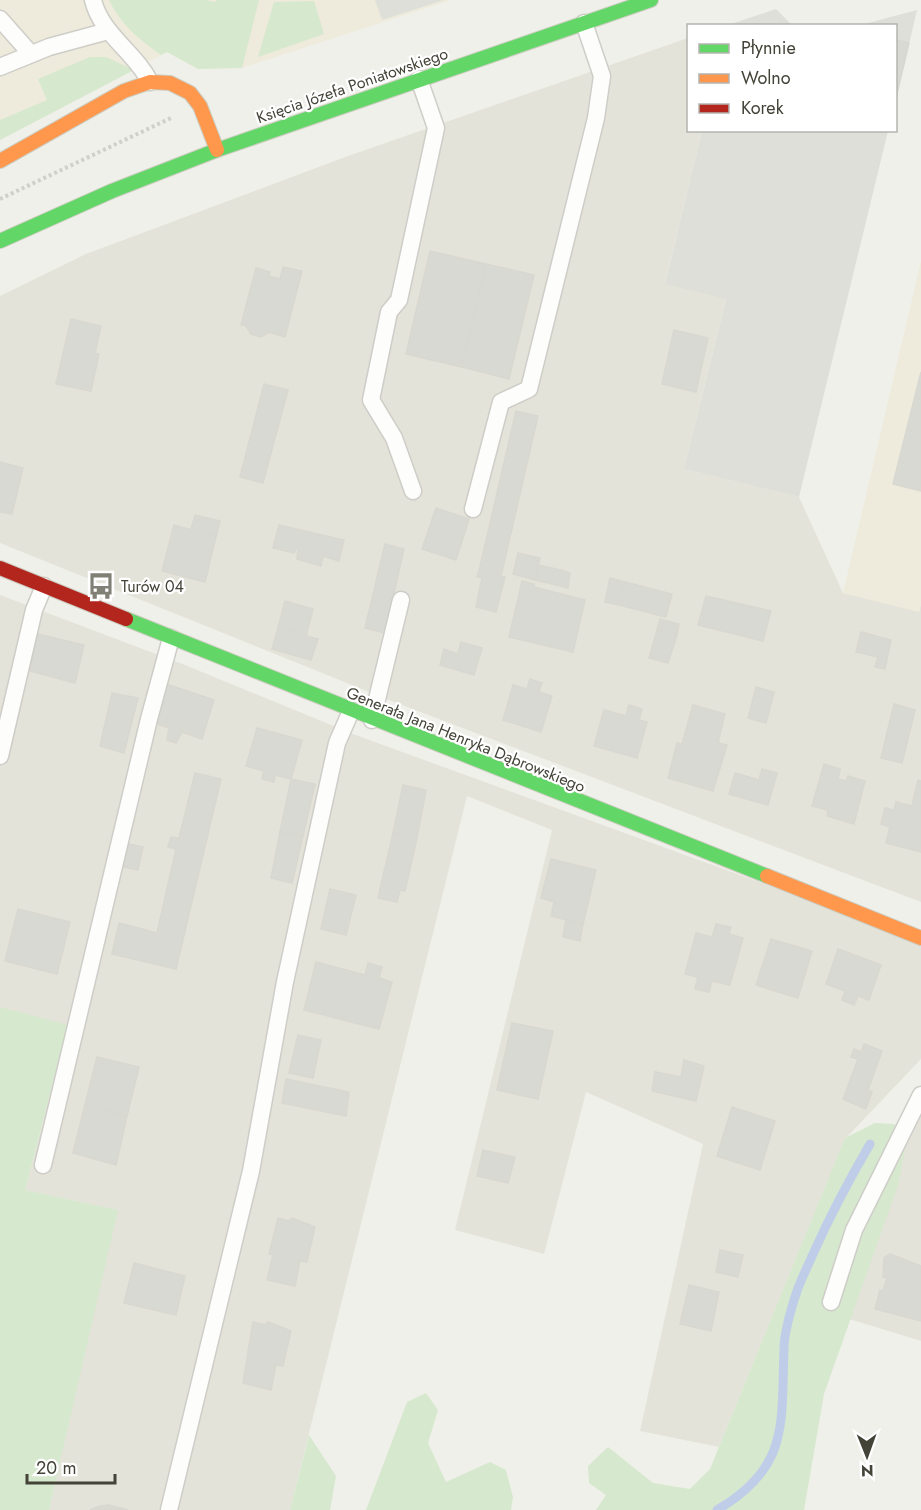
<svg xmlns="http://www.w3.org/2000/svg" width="921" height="1510" font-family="Jost,sans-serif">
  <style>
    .residential { fill: #e3e3d9 }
    .commercial { fill: #eeebdc }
    .industrial { fill: #dfdfd9 }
    .green { fill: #d6e8cd }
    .parking { fill: #dfdfda }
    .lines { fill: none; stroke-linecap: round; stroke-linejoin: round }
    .stream { stroke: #c0cde8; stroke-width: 9 }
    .building { fill: #d9d9d3; stroke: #d8d7d0; stroke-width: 1.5 }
    .lane-casing { stroke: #cecdc8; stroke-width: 19 }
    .fast-casing { stroke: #cccdc1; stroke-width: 16 }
    .slow-casing { stroke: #cccdc1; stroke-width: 16 }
    .jam-casing { stroke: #cccdc1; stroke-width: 16 }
    .path { stroke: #d0d0cb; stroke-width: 4; stroke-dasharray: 3 3; stroke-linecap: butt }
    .lane { stroke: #fdfdfc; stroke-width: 16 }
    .fast { stroke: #63d668; stroke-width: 14 }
    .slow { stroke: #ff974d; stroke-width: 14 }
    .jam { stroke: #b3261e; stroke-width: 14 }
    .labels { text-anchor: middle; stroke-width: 4.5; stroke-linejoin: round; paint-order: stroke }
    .street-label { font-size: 16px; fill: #444338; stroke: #fff }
    .poi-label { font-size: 16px; fill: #444338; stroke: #fff; text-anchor: start }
  </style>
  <rect width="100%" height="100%" fill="#f0f0ea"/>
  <g class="residential">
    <path d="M688 38V130L702 131 665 283 726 298 684 469 799 497 843 593 919 611 921 604V902L389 700 0 543V296L86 254 348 156Z"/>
    <path d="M0 595 185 665 353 734 921 941V1059L845 1139 719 1447 640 1431 703 1144 586 1092 544 1254 455 1230 552 830 467 796 290 1510H49L117 1210 25 1190 68 1026 0 1007Z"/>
    <path d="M921 1115V1341L817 1309Z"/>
  </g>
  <g class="commercial">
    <path d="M0 0H451L242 68 198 69 167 52 0 140Z"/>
    <path d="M921 261V604L919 612 843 593Z"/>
  </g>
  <g class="industrial">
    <path d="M776 9 792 25H728Z"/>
    <path d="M917 10 896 100V26H857Z"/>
    <path d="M702 131H888L799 497 684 469 726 299 665 284Z"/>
  </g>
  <g class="green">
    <path d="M109 0H206L215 2 216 0H259L242 68 198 69 167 52 161 55C139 39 121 25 109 0Z"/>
    <path d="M314 1 324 34 258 57 274 2Z"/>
    <path d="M90 57H106L134 70 0 140V120L47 100 38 79Z"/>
    <path d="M0 1007 68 1025 25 1190 118 1210 49 1510H0Z"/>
    <path d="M875 1123 894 1124 907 1140 898 1185 824 1394 804 1510H596L606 1495 589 1483 588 1466 608 1447 653 1483 690 1489 710 1469 845 1138Z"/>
    <path d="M426 1393 438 1410 428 1443 446 1482 490 1462 506 1470 513 1497 511 1510H366L407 1402Z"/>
    <path d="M309 1435 336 1476 330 1510H290Z"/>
  </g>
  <path class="parking" d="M375 0H444L382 20Z"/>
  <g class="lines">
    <path class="stream" d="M717 1510C790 1467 781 1424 784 1349 784 1331 791 1309 797 1291 801 1279 808 1266 813 1254 830 1216 849 1180 870 1144"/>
  </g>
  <g class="building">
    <path d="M896 40 909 43 896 98Z"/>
    <path d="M430 251 486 264 462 367 406 354Z"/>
    <path d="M486 264 534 275 509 379 462 367Z"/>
    <path d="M283 267 302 271 285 337 269 332 261 337 251 334 246 326 241 325 256 268 270 272 269 276 280 279Z"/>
    <path d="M71 319 101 326 95 353 99 354 91 391 56 384Z"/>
    <path d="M674 330 708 338 696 392 662 384Z"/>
    <path d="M921 372V491L893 484Z"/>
    <path d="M264 384 288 390 263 483 240 477Z"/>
    <path d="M516 411 538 416 501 576 479 571Z"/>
    <path d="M0 462 23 468 12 514 0 512Z"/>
    <path d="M436 508 469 519 456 560 422 549Z"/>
    <path d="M195 515 220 521 216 537 191 530Z"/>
    <path d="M174 525 216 537 205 582 162 571Z"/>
    <path d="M279 525 344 540 339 561 323 556 321 566 297 559 298 549H296L294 553 273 548Z"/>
    <path d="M385 544 404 549 385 633 365 628Z"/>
    <path d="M518 553 540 558 535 580 513 574Z"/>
    <path d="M538 565 561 570 557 585 535 580Z"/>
    <path d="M479 570 505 577 496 612 476 607 482 578 477 577Z"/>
    <path d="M561 570 570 573 568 588 557 585Z"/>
    <path d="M610 578 625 582 619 605 605 602Z"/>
    <path d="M522 581 534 584V587L585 600 573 652 509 637Z"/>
    <path d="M625 582 672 594 666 617 619 605Z"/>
    <path d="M706 596 771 611 763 641 698 625Z"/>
    <path d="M285 601 313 609 306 636 278 628Z"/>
    <path d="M660 619 679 624 677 635 657 630Z"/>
    <path d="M278 628 318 639 311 660 272 649Z"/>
    <path d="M657 630 677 635 668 663 649 658Z"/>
    <path d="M861 632 891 640 885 669 875 667 878 657 856 652Z"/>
    <path d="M38 634 84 645 75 683 30 671Z"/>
    <path d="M461 642 482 648 474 675 440 665 444 649 458 654Z"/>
    <path d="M530 679 542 683 539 692 552 696 541 732 503 720 513 685 527 689Z"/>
    <path d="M166 684 214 700 202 739 182 732 176 743 167 740 169 728 155 723Z"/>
    <path d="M756 687 774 692 766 723 748 718Z"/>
    <path d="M112 693 138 698 124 753 100 746Z"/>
    <path d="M894 704 915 710 902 763 881 758Z"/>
    <path d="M629 705 642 709 639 720 647 722 637 758 594 746 604 710 626 716Z"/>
    <path d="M693 705 725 714 718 743 727 745 713 791 668 778 677 743 682 744Z"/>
    <path d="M257 728 302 740 291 779 275 775 274 782 262 779 264 771 246 766Z"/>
    <path d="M824 764 840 769 838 779 846 781 848 776 865 781 854 824 827 816 828 810 812 806Z"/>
    <path d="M762 769 777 773 768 805 729 794 735 773 759 780Z"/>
    <path d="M195 773 221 779 176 969 112 954 119 923 157 933 176 849 168 847 171 837 179 838Z"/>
    <path d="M291 779 315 784 303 836 280 832Z"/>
    <path d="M918 780 921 781V852L886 843 890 827 881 824 885 808 894 810 896 802 912 806Z"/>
    <path d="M403 785 426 790 417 838 393 833Z"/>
    <path d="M280 832 303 836 292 883 271 878Z"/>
    <path d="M393 833 417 838 405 891 400 890 397 902 378 898Z"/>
    <path d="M129 844 143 847 138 870 124 867Z"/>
    <path d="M551 859 596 870 583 924 551 916 554 902 541 898Z"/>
    <path d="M330 889 356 895 346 935 321 929Z"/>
    <path d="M18 909 70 922 57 974 5 961Z"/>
    <path d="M566 919 583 924 580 941 563 937Z"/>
    <path d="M716 924 731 927 729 934 743 938 730 985 712 981 709 992 695 989 698 977 685 974 696 933 712 937Z"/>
    <path d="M771 939 812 951 798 998 756 985Z"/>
    <path d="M838 949 881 965 869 1000 858 996 854 1005 842 1000 845 991 826 984Z"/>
    <path d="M316 962 365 975 368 963 382 967 379 978 392 982 379 1029 304 1010Z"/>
    <path d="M512 1023 553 1031 538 1099 497 1090Z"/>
    <path d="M298 1035 321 1040 313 1078 289 1073Z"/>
    <path d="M864 1044 882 1051 868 1090 872 1092 866 1109 843 1099 858 1059 851 1057 854 1049 861 1052Z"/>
    <path d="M97 1057 139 1067 127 1116 85 1105Z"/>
    <path d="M684 1060 704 1066 696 1101 652 1091 655 1072 681 1077Z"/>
    <path d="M286 1079 349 1092 346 1116 282 1103Z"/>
    <path d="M85 1105 127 1116 116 1165 73 1153Z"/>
    <path d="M732 1107 775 1121 760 1170 717 1156Z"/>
    <path d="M483 1150 515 1157 508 1183 477 1176Z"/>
    <path d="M278 1218 288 1221 292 1218 315 1227 307 1262 300 1261 295 1286 267 1280 273 1255 269 1254Z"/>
    <path d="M720 1250 743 1255 738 1277 716 1272Z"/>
    <path d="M890 1254 921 1266V1321L875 1309 880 1290 883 1291 887 1278 883 1277 884 1258Z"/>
    <path d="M134 1263 185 1276 176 1315 124 1303Z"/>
    <path d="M689 1285 719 1292 711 1331 680 1324Z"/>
    <path d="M253 1322 265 1325 268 1322 291 1331 283 1366 276 1365 271 1390 243 1383Z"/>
    <path d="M109 1505 128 1510H90L100 1506Z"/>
  </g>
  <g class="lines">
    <defs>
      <g id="lane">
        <path d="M93 0C101 34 135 52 150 82"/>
        <path d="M0 19 31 54"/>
        <path d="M0 67 49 47 108 31"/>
        <path d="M413 491 394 438 371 400 389 312 399 300 436 128 419 79"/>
        <path d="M473 509 501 402 529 389 596 118 602 76 584 23"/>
        <path d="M372 720 401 600"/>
        <path d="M0 756 34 610 44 586"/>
        <path d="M43 1165 149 719 171 638"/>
        <path d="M831 1302 854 1230 921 1095"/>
        <path d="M169 1510 251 1171 285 982 337 743 351 711"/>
      </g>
      <g id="fast">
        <path d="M0 241 112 191 217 150 651 0"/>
        <path d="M126 619 767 876"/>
      </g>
      <g id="slow">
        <path d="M0 161 124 91 150 82 170 83 190 93 200 106 217 150"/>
        <path d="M767 876 921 938"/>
      </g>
      <path id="jam" d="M0 568 126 619"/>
    </defs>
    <use href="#lane" class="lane-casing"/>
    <use href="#fast" class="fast-casing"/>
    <use href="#slow" class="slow-casing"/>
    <use href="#jam" class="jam-casing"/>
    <path class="path" d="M0 199 171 118"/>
    <use href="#lane" class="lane"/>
    <use href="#fast" class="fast"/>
    <use href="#slow" class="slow"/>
    <use href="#jam" class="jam"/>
  </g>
  <defs>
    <symbol id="bus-bare" viewBox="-9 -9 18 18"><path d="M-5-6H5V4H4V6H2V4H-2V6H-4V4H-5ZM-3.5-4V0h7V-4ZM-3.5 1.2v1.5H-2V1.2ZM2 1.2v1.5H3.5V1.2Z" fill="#808076" stroke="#fff" stroke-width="2.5" paint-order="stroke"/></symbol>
  </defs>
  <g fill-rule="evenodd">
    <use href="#bus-bare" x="82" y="567" width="38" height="38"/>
  </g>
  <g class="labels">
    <g class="street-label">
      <text transform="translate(352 85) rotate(-19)" y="6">Księcia Józefa Poniatowskiego</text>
      <text transform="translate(466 739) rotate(22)" y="6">Generała Jana Henryka Dąbrowskiego</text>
    </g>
    <g class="poi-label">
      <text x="121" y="592">Turów 04</text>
    </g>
  </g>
  <rect x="687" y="24" width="210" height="108" fill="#ffffff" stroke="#b4b4af" stroke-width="1.5"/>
  <rect x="699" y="44" width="30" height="9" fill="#63d668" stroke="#b4b4af" stroke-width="1.5"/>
  <text x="741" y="54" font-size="18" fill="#444338">Płynnie</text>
  <rect x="699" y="74" width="30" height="9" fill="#ff974d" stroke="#b4b4af" stroke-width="1.5"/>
  <text x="741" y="84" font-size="18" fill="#444338">Wolno</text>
  <rect x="699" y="104" width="30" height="9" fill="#b3261e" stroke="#b4b4af" stroke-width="1.5"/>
  <text x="741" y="114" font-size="18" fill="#444338">Korek</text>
  <g transform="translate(867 1456) rotate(179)" stroke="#ffffff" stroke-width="4.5" paint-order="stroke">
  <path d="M0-4.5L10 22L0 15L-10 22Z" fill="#444338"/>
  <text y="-9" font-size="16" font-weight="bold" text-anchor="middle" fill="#444338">N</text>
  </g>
  <path d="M27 1474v9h88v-9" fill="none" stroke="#444338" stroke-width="3"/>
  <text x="36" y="1474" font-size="18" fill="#444338" stroke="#ffffff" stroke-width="4.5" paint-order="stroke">20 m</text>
</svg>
